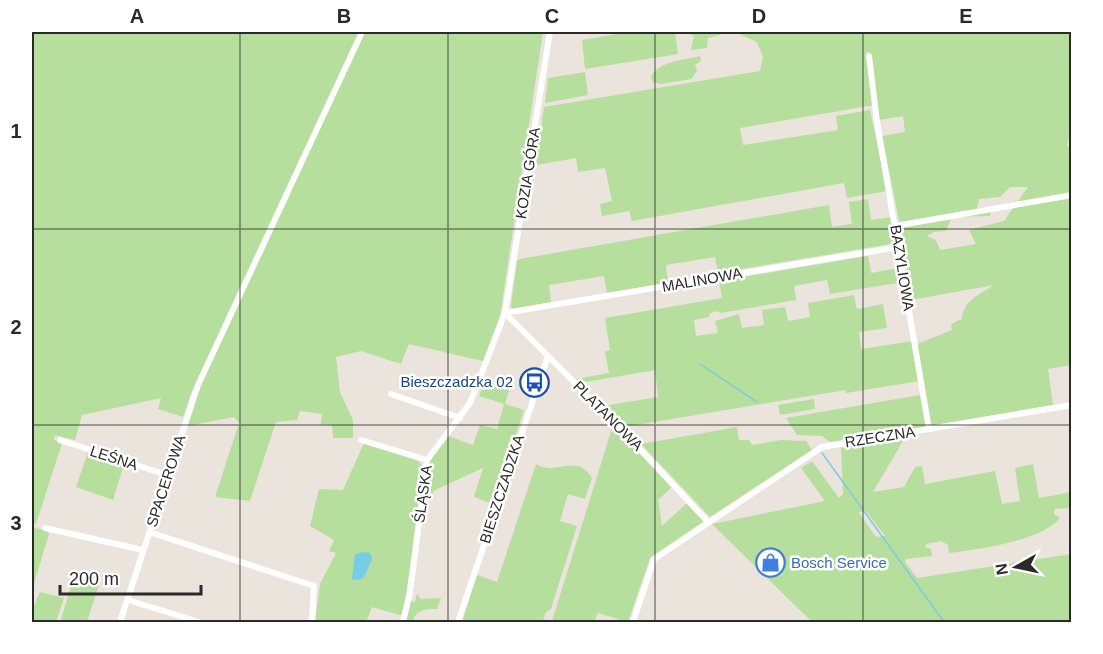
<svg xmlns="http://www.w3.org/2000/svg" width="1103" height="654" font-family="Arial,sans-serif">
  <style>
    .green { fill: #b6de9d; fill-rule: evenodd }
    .water { fill: #77cde6 }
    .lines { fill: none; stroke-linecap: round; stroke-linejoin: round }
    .stream { stroke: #77cde6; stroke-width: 1.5 }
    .minor { stroke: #fff; stroke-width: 6 }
    .grid { fill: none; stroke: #2a2a2a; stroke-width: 1.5; stroke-opacity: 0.55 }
    .labels { text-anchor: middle; stroke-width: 5; stroke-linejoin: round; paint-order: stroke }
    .street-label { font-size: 15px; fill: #2a2a2a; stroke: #fff }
    .transit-label { font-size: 15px; fill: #164399; stroke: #fff; text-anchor: end }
    .shop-label { font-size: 15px; fill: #366cbe; stroke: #fff; text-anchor: start }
    .neatline { fill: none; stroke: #2a2a2a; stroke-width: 2 }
    .grid-label { font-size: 20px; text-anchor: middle; font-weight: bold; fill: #2a2a2a }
  </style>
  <rect width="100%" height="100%" fill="#ebe4dd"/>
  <g class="green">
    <path d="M32 32H543L500 316 483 361 409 344 401 364 361 351 336 357 340 392 353 420V438H333L332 425 321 424 322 414 300 411 297 420 276 422 250 501 215 497 239 423 234 417 187 426 199 389 192 390 183 417 158 409 161 398 82 415 75 440 55 435 54 440 62 443 36 524H32Z"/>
    <path d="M629 32H675L678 54 585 69 582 40Z"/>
    <path d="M686 32H729L708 38 707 48 691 50 694 36Z"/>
    <path d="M735 32H1071L1072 139 1068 140 1067 146H1072L1071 365 1048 369 1053 405 930 426 917 344 952 330 951 324 962 319C963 300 979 295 994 285L911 300 904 245 882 136 905 132 903 116 879 120 870 52 867 53 874 105 740 128 743 145 838 130 836 116 870 110 887 191 847 198 844 183 632 221 629 211 602 216 600 204 612 201 605 168 578 172 576 158 536 165 544 107 760 71 763 57 757 42ZM1010 187H1028L1004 221 969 230 976 244 940 250 936 240 927 236 934 232 946 231 952 217 990 216 992 210 977 208 979 199 1000 197Z"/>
    <path d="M700 56 701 61 695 65 697 71 691 79 661 84 653 82 651 77C658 61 685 60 700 56Z"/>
    <path d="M585 72 588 95 545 103 548 78Z"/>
    <path d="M868 199 871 220 892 217 895 238 891 244 718 273 715 257 666 265 668 283 607 293 604 276 549 285 551 302 512 309 511 305 517 261 520 259 829 205 832 227 852 224 849 202Z"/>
    <path d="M868 256 871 273 898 268 901 279 897 283 830 294 827 280 794 286 796 300 720 313 718 311 710 313 709 317 694 320 696 336 718 333 715 321 739 314 742 328 764 325 762 310 785 307 788 321 810 317 808 303 854 295 857 309 883 304 887 328 859 332 861 349 913 341 919 381 846 393 845 390 625 427 603 406 658 397 655 370 580 383 576 379 609 373 605 352 610 350 605 318 722 298 719 281Z"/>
    <path d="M486 379 510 387 505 404 524 410 493 504 474 497 483 468 435 490 430 497 424 498 430 459 448 436 473 445 480 425 497 429 504 404 479 396Z"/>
    <path d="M920 395 926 427 830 442 822 436 797 435 786 418Z"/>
    <path d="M814 399 815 409 780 415 778 405Z"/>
    <path d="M613 425 672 487 658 500 662 526 687 503 704 521 650 558 628 622 598 613 594 622H462L477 575 497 582 536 464C557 477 576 452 592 478L585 499 568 494 560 521 577 526 551 609 546 612 543 619 552 621Z"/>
    <path d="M737 427 739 440H749L752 445 781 440 806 441 812 450 710 517 641 444Z"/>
    <path d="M904 439 873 492 904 487 915 467 922 466 925 484 995 471 1002 504 1020 501 1015 468 1033 464 1039 498 1071 492V508L1055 509 1054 514 1060 518C1042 541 978 549 949 553L948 545 941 541 926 544 925 547 931 549 932 556 906 559 905 562 917 578 1071 554V622H812L712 524 825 501 801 468 812 461 839 498 843 494 841 448ZM865 510 885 536 876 537 859 513Z"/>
    <path d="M364 443 418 461 424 468 403 616 372 607 366 622H315L320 584 336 553 329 551 334 540 310 526 319 489 343 490Z"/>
    <path d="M88 452 124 464 113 500 76 487Z"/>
    <path d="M32 527 48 531 49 534 32 590Z"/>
    <path d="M74 577 99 585 87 622H60Z"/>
    <path d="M40 592 64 598 56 622H32V610Z"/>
    <path d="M417 594 421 599 441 598 437 609C425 609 416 609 413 622H406L411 601 415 602Z"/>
  </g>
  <path class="water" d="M362 552 370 553 372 559 364 577 359 580 352 579 355 554Z"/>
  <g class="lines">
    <g class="stream">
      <path d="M700 364 757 402"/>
      <path d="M822 453 944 622"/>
    </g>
    <g class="minor">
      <path d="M869 56 877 122 929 429"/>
      <path d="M895 226 1072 195"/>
      <path d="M505 313 898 247"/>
      <path d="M505 313 622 430 708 522"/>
      <path d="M391 394 460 418"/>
      <path d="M60 440 167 475"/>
      <path d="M361 440 427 460"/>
      <path d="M45 528 143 550"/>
      <path d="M149 532 314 586 312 622"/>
      <path d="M128 600 199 622"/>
      <path d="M120 622 198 385 362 32"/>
      <path d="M403 622 410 592 427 460 470 403 505 313 550 32"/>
      <path d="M458 622 548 356"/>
      <path d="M633 622 654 559 822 447 1072 405"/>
    </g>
  </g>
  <path class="grid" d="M240 32V622M448 32V622M655 32V622M863 32V622M32 229H1072M32 425H1072"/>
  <defs>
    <symbol id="bus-ring" viewBox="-11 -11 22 22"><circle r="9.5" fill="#fff" stroke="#1a4fb4" stroke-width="1.5"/><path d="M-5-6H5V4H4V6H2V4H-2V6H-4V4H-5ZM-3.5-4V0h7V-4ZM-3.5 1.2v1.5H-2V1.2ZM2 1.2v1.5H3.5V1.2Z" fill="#1a4fb4"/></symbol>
    <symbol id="shop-ring" viewBox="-11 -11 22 22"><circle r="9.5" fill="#fff" stroke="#3f7fe0" stroke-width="1.5"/><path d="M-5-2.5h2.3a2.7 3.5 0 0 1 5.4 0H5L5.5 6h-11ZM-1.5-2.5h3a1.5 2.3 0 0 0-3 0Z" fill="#3f7fe0"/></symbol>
  </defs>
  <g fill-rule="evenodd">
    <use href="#bus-ring" x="518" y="366" width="33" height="33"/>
    <use href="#shop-ring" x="754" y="546" width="33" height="33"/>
  </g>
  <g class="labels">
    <g class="street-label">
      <text transform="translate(528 173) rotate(-81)" y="5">KOZIA GÓRA</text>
      <text transform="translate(902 268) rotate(81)" y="5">BAZYLIOWA</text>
      <text transform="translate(702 280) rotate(-10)" y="5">MALINOWA</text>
      <text transform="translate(608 416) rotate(45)" y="5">PLATANOWA</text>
      <text transform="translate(880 437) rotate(-9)" y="5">RZECZNA</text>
      <text transform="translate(114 458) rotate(18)" y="5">LEŚNA</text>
      <text transform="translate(166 481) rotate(-72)" y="5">SPACEROWA</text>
      <text transform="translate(502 489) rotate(-72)" y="5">BIESZCZADZKA</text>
      <text transform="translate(423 494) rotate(-82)" y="5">ŚLĄSKA</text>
    </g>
    <g class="transit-label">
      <text x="513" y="387">Bieszczadzka 02</text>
    </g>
    <g class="shop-label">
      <text x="791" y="568">Bosch Service</text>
    </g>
  </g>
  <rect width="1103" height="654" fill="none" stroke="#ffffff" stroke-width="66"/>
  <g transform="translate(1016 567) rotate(261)" stroke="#ffffff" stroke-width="4.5" paint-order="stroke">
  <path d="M0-4.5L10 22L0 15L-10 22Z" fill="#2a2a2a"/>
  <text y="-9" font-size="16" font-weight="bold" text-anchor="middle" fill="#2a2a2a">N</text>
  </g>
  <path d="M60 585v9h141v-9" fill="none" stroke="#2a2a2a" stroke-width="3"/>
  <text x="69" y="585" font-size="18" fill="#2a2a2a" stroke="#ffffff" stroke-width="4.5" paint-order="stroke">200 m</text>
  <rect x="33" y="33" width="1037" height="588" class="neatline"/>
  <g class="grid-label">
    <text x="137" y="23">A</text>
    <text x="344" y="23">B</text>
    <text x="552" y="23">C</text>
    <text x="759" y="23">D</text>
    <text x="966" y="23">E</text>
    <text x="16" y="138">1</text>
    <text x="16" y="334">2</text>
    <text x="16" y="530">3</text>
  </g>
</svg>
